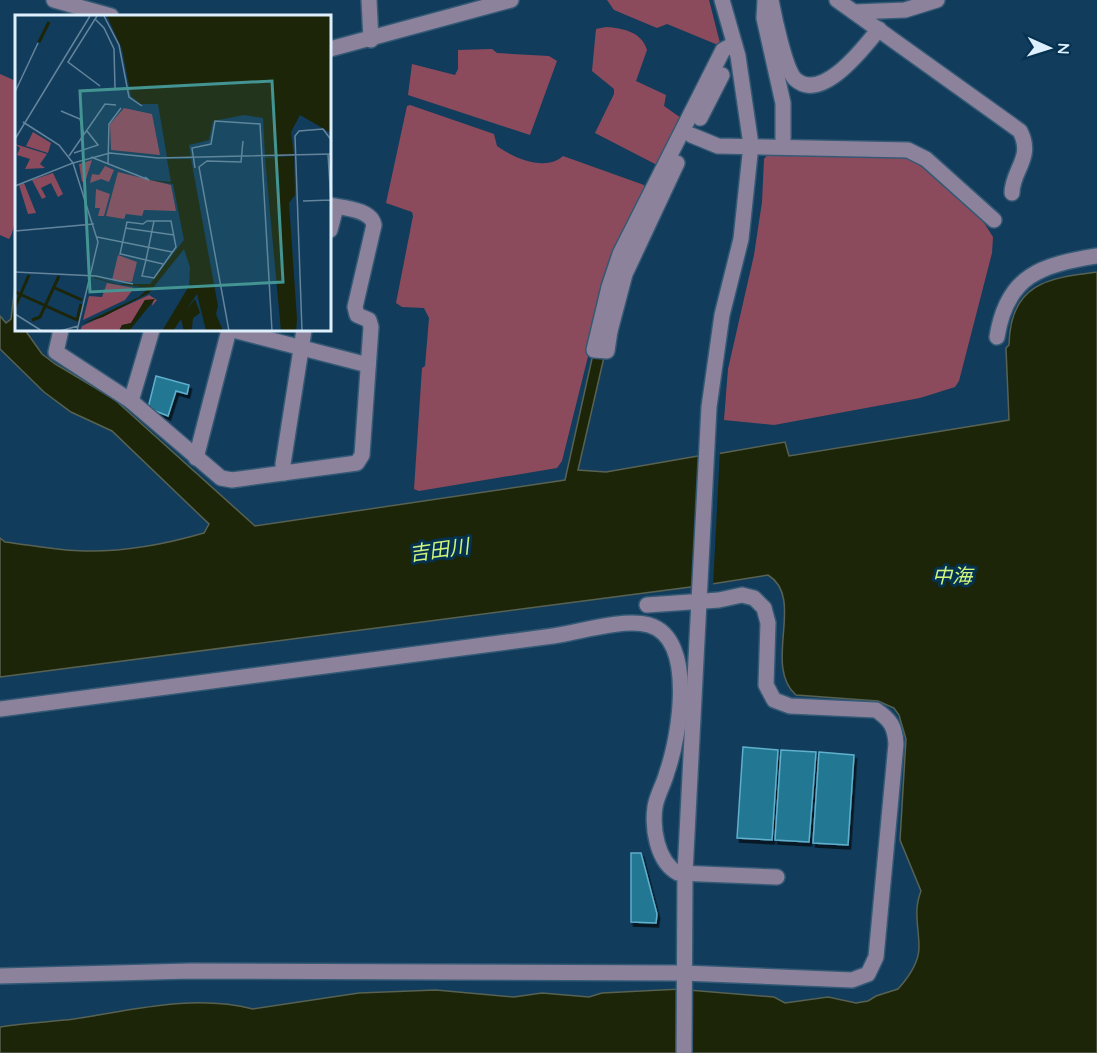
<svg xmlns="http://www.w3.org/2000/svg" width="1097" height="1053" font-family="Quicksand,'Noto Sans JP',sans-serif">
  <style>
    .green { fill: #8c4b5c }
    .water { fill: #1d2508; stroke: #576252; stroke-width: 1.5 }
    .pier { fill: #123c5b }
    .building { fill: #217792; stroke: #60afcc; stroke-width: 1.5; filter: url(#shadow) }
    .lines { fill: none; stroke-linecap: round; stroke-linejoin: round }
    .minor-casing { stroke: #335975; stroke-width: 18 }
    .minor { stroke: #8c829b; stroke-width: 15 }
    .labels { text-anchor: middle; stroke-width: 6; stroke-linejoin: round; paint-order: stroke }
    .water-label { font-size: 20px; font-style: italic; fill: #cff57d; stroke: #053250 }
    .inset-river { fill: none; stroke: #1d2508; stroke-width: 3 }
    .inset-road { fill: none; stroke: #64849c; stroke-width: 1.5 }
    .view { fill: #439492; fill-opacity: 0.15; stroke: #439492; stroke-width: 3 }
    .inset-edge { fill: none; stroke: #deeffd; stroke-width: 3 }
  </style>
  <defs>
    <filter id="shadow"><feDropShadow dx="2.5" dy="4" stdDeviation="0" flood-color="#0009"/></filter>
  </defs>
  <rect width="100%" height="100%" fill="#123c5b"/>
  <g class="green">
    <path d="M607 0H709L720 43 718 45 667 24 657 28 614 10Z"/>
    <path d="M606 27C623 28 642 32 647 50L636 81 666 95 664 106 681 118 657 165 595 133 614 94V89L592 71 596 29Z"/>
    <path d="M492 49 497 53 549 56 557 61 530 135 408 95 412 64 455 75 458 69V50Z"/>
    <path d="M0 74 16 81C17 106 22 227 9 239L0 235Z"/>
    <path d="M410 105 494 134 497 146C513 158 546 172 563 156L644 185V191L609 272 562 461 557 468 419 491 414 489 422 368 425 366 429 318 424 308 402 307 396 303 413 216 412 212 386 203 407 106Z"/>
    <path d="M768 154 914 157 981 218 993 237 992 253 959 381 955 387 920 398 774 425 724 420 728 369 754 255 762 202 764 159Z"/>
  </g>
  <g class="water">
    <path d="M1097 272V1053H688V990L774 997 785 1003 828 997 856 1003 868 1001 876 996 898 989C908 978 919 963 919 947 919 927 913 911 921 891L900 840 906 739 899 715 894 708 878 701 796 695C762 665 806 598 768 575L705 585 711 455 785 442 789 456 1009 420 1006 348 1009 345C1010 284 1047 278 1097 272Z"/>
    <path d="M16 277V330H25L42 354 55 364 114 399 255 526 565 480 593 354 604 357 578 470 606 472 704 455 698 586 0 677V538L5 542C31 545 58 551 84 551 124 552 166 544 204 533L209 524 112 431 71 412 44 392 0 349V316L6 323 11 319Z"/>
    <path d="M681 989 682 1053H0V1027C25 1023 49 1022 74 1019 133 1010 194 994 253 1009L359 993 436 990 514 997 542 993 589 997 602 993Z"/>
  </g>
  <path class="pier" d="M720 450 713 587 704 588 710 452Z"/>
  <g class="building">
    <path d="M156 376 189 385 187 394 176 391 168 416 148 408Z"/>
    <path d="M743 747 778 750 772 840 737 838Z"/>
    <path d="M781 750 816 752 809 842 775 840Z"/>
    <path d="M819 752 854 755 848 845 813 843Z"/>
    <path d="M631 853H641L657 914 656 923 631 922Z"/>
  </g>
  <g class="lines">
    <defs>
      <g id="minor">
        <path d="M54 0 111 16"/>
        <path d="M369 0 371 40"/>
        <path d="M765 0 764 18 783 103V146"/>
        <path d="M771 0C774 16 785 69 795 79 822 104 865 46 879 29"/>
        <path d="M837 0 1020 131C1034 158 1012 170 1012 193"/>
        <path d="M854 12 905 10 937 0"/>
        <path d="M330 49 511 0"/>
        <path d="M700 118 722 75"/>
        <path d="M691 135 718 146 908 150 926 159 994 220"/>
        <path d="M330 230 336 207"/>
        <path d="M602 329 610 331 625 274 677 163"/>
        <path d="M61 330 56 352 131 401 221 478 232 480 357 463 362 455 371 327 369 320 357 315 355 307 374 225C371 209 343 208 330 205"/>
        <path d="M233 330 368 365"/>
        <path d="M610 331 607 351 594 350 609 287 620 254 723 50 734 44"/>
        <path d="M997 337C1007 275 1041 265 1097 256"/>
        <path d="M131 401 152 330"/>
        <path d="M196 458 229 330"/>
        <path d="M284 473 283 464 304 330"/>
        <path d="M0 709 553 636C580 632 623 618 649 625 697 639 679 738 667 772 664 784 657 795 655 807 652 828 657 862 678 873L777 877"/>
        <path d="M0 976 191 971 683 973 852 980 868 974 876 957 896 744C895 727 891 720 876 710L790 706 774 700 766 685 768 623 764 608 754 598 742 595 719 600 647 605"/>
        <path d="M684 1053 685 873 709 407 722 315 741 239 751 145 738 56 722 0"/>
      </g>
    </defs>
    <use href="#minor" class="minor-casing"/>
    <use href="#minor" class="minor"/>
  </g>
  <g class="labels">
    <g class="water-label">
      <text transform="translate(439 550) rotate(-8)" y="7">吉田川</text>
      <text x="952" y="583">中海</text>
    </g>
  </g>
  <g transform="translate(15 15)">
    <rect width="316" height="316" fill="#123c5b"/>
    <path d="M109 93 137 99 145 140 96 135 95 109ZM18 117 36 128 33 138 11 131ZM0 129 32 139 25 149 30 153 10 154 15 144 2 140 5 133ZM77 145 71 164 67 167 64 149ZM90 151 99 155 94 167 86 164 75 168 77 159 84 160ZM103 157 156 170 161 196 129 195 127 201 111 199 109 204 91 201ZM38 158 48 179 43 182 36 168 26 173 31 182 27 184 17 165ZM9 168 21 198 13 199 4 170ZM81 174 95 179 89 201H83L85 193H80ZM103 240 122 247 117 267 97 265ZM92 268 119 273 110 285 68 305 74 281 87 282ZM134 280 142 285 137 291 138 286 130 285 116 308 107 310 104 316H65L67 311Z" fill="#8c4b5c"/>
    <path d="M92 1H316V118L285 100 276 117 279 140 250 142 248 103 229 100 198 106 194 125 174 130 176 142H152L143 89H125L116 81 107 34ZM279 141 280 180 274 188 282 304 281 316H266L250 143ZM152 144H176L203 291 201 299 208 316H191L182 279 171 295 180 284 185 298 178 303 177 314 169 316 166 304 158 316H147L174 271 175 252 169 234 134 278 88 302 67 309 124 282 134 273 100 269 79 263V262L102 269H135L169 225 158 169 134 165 156 167ZM140 284 114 316H104L107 310 116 308 130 285Z" fill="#1d2508"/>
    <path class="inset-river" d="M24 27 34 7M40 273 67 285M0 277 29 290M31 291 62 305 66 289M0 292 14 260M17 305 25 302 44 261"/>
    <path class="inset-road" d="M82 1 53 47 85 71M89 1 104 30 114 82 127 91M80 4 89 13 99 34 100 73M0 77 23 28M46 96 65 104 69 120M0 124 75 1M59 138 83 130 72 116M313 139 317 204M54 141 90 89 101 90M76 142 134 165 130 162M93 149 94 109 106 93M180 153 177 133 196 129 200 106 245 109 257 316M0 171 58 148 44 130 8 107M288 186 316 185M139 206 131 245 127 261 139 263 161 232 156 206H132L128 209 112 207 105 239H106L131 245 148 249M110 213 159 220M0 216 79 209M82 222 157 237M0 257 81 261 118 269M0 299 27 316M45 316 63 311M62 316 83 227 58 148 95 138 143 143 317 139M214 316 184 152 192 146 226 147 228 126M287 316 280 121 284 116 308 114 317 126"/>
    <path class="view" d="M257 66 268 267 75 277 65 76Z"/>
    <rect width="316" height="316" class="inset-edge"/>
  </g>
  <g transform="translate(1049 48) rotate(93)" stroke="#053250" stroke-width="4.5" paint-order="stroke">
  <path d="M0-4.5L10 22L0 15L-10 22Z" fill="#deeffd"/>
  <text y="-9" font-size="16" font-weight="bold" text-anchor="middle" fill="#deeffd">N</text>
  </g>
</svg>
